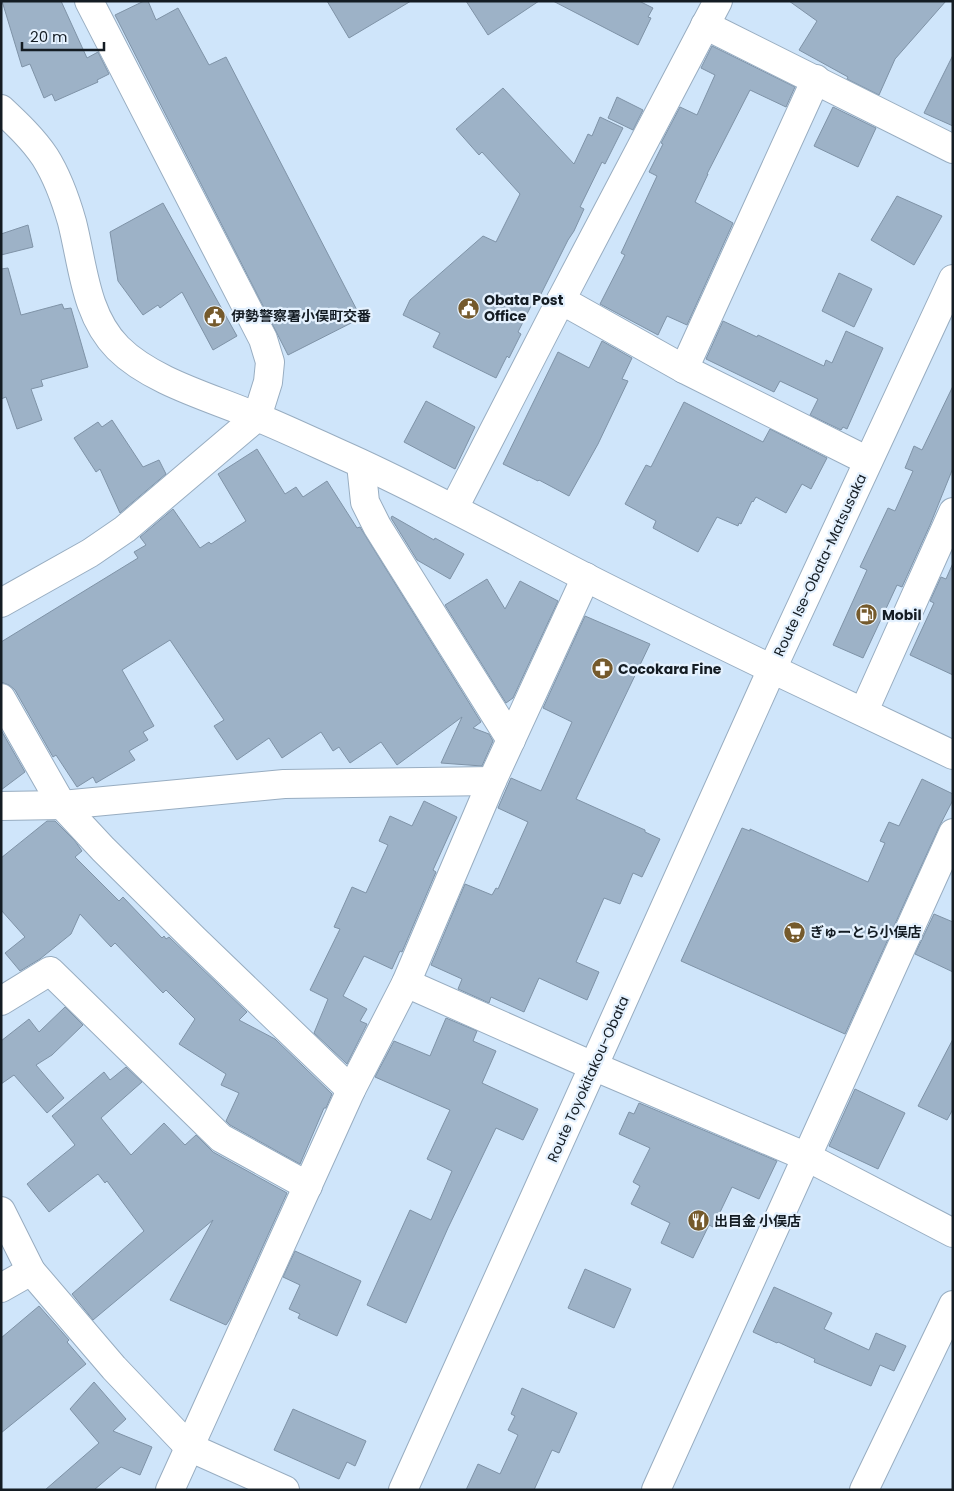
<svg xmlns="http://www.w3.org/2000/svg" width="954" height="1491" font-family="Poppins,'Noto Sans JP',sans-serif">
  <style>
    .building { fill: #9db2c7; stroke: #7f93a7 }
    .lines { fill: none; stroke-linecap: round; stroke-linejoin: round }
    .minor-casing { stroke: #98adc1; stroke-width: 30 }
    .tertiary-casing { stroke: #98adc1; stroke-width: 30 }
    .secondary-casing { stroke: #98adc1; stroke-width: 30 }
    .minor { stroke: #fff; stroke-width: 28 }
    .tertiary { stroke: #fff; stroke-width: 28 }
    .secondary { stroke: #fff; stroke-width: 28 }
    .labels { text-anchor: middle; stroke-width: 4.5; stroke-linejoin: round; paint-order: stroke }
    .poi-label { font-size: 14px; font-weight: bold; fill: #141c23; stroke: #e4f1fe; text-anchor: start }
    .street-label { font-size: 14px; fill: #141c23; stroke: #e4f1fe }
  </style>
  <rect width="100%" height="100%" fill="#cfe5fa"/>
  <g class="building">
    <path d="M2 1H61L87 58 98 52 109 74 97 80 98 82 55 101 52 94 44 98 30 64 22 67Z"/>
    <path d="M144 1H148L156 20 178 8 209 65 226 57 361 318 288 355 115 15Z"/>
    <path d="M327 1H411L349 38Z"/>
    <path d="M466 1H539L488 35Z"/>
    <path d="M553 1H639L653 8 648 17 651 18 638 45Z"/>
    <path d="M789 1H946L895 59 879 95 847 79 848 77 799 50 817 21Z"/>
    <path d="M712 46 795 87 786 107 750 90 707 174H708L695 202 733 223 687 325 667 316 658 335 600 304 625 255 621 253 657 176 649 172 663 144 661 143 680 107 697 115 715 75 701 68Z"/>
    <path d="M953 55V126L924 113Z"/>
    <path d="M503 88 574 164 588 134 592 136 600 117 623 128 605 164 602 162 580 207 584 209 574 231 568 240 537 302H533L518 332 521 334 509 358 507 356 496 378 433 347 440 333 403 315 410 300 483 236 496 242 520 194 482 152 479 155 456 129Z"/>
    <path d="M617 97 643 110 633 130 608 118Z"/>
    <path d="M833 107 876 128 858 167 814 146Z"/>
    <path d="M897 196 942 216 914 265 871 240Z"/>
    <path d="M163 203 237 336 213 350 182 292 160 308 158 305 143 315 118 281 110 232Z"/>
    <path d="M28 225 33 247 1 255V234Z"/>
    <path d="M8 268 21 315 62 304 64 309 71 308 88 367 41 380 43 386 31 389 42 420 17 429 6 397 1 399V269Z"/>
    <path d="M839 273 872 289 854 327 822 311Z"/>
    <path d="M723 321 757 337 758 335 824 366 826 360 832 363 846 331 883 348 847 429 843 427 841 430 810 415 818 399 780 381 774 392 706 359Z"/>
    <path d="M602 341 632 358 622 379 628 381 598 444 569 496 539 480 538 481 503 464 558 352 589 368Z"/>
    <path d="M953 386V468L930 525 902 587 897 585 863 658 833 645 867 570 860 567 888 508 895 511 913 471 905 468 914 446 922 450Z"/>
    <path d="M426 401 475 427 455 469 404 442Z"/>
    <path d="M684 402 763 442 770 429 827 458 811 489 802 484 786 513 756 497 753 502 752 501 741 524 739 523 738 526 717 517 698 552 653 528 656 521 625 504 646 465 651 467Z"/>
    <path d="M112 420 143 467 159 460 166 474 120 513 100 469 96 472 74 438 98 422 102 427Z"/>
    <path d="M257 449 285 494 296 487 303 497 327 481 357 528 360 527 481 722 473 728 489 734 493 741 482 766 441 763 462 717 397 765 381 742 350 763 339 747 333 751 321 732 282 758 269 738 237 760 214 726 224 720 170 640 122 670 154 726 143 732 148 740 129 751 135 760 96 783 93 777 77 787 56 755 53 757 15 690 9 685 1 682V642L138 558 134 552 146 545 140 537 173 509 200 548 209 542 211 544 246 521 218 474Z"/>
    <path d="M392 516 434 540 435 538 464 554 450 579 417 560 391 518Z"/>
    <path d="M953 563V675L910 655 934 603 930 601 941 577 946 579Z"/>
    <path d="M487 579 505 609 520 581 558 601 513 698 506 703 445 605Z"/>
    <path d="M585 616 650 644 576 799 645 830V832L660 839 642 877 633 873 620 904 604 898 576 962 599 972 587 1000 539 978 524 1012 491 997 489 1003 458 989 462 979 431 965 465 884 492 895 496 888 498 889 528 822 498 808 511 778 541 791 572 722 543 708Z"/>
    <path d="M1 730 25 772 1 790Z"/>
    <path d="M922 779 953 794V800L939 827 845 1034 681 961 742 828 750 831V829L868 882 885 843 880 841 889 822 899 826Z"/>
    <path d="M424 801 457 817 433 870 436 872 402 952 400 951 392 969 364 956 343 996 367 1009 360 1021 367 1024 347 1064 314 1033 328 999 310 990 340 929 334 927 352 887 366 893 388 845 379 841 390 816 412 826Z"/>
    <path d="M47 821H55L75 841 82 851 75 857 119 901 123 897 162 938 164 936 166 939 169 937 247 1012 239 1020 275 1039 332 1094 326 1108H324L300 1164 230 1125 226 1121 239 1093 221 1085 226 1074 179 1044 195 1019 166 990 163 993 115 943 111 947 80 914 71 934 40 959 20 971 5 953 25 937 1 910V858Z"/>
    <path d="M934 914 953 922V972L915 954Z"/>
    <path d="M65 1007 83 1025 52 1055 36 1065 64 1098 47 1113 14 1075 1 1084V1041L29 1019 39 1032Z"/>
    <path d="M446 1018 477 1031 473 1041 496 1051 482 1083 538 1109 523 1140 496 1128 448 1228 406 1323 367 1305 410 1210 431 1220 452 1171 427 1159 450 1110 375 1077 394 1041 430 1056Z"/>
    <path d="M953 1039V1109L947 1120 918 1106Z"/>
    <path d="M126 1067 142 1082 101 1118 131 1155 164 1123 185 1145 196 1135 213 1152 287 1193 230 1319 226 1325 170 1300 213 1220 93 1320 72 1294 144 1231 107 1181 105 1183 98 1174 49 1212 27 1184 75 1145 52 1116 104 1072 110 1080Z"/>
    <path d="M855 1089 905 1113 878 1169 829 1146Z"/>
    <path d="M639 1103 777 1161 759 1199 732 1187 713 1227 709 1225 693 1258 661 1243 670 1223 631 1204 640 1186 633 1182 650 1148 619 1134 629 1112 634 1114Z"/>
    <path d="M295 1251 361 1281 337 1336 298 1318 300 1314 289 1309 300 1285 283 1277Z"/>
    <path d="M585 1269 631 1289 614 1328 568 1308Z"/>
    <path d="M774 1287 832 1313 824 1329 869 1350 876 1333 906 1346 894 1371 880 1365 871 1386 814 1362 815 1359 778 1342 777 1343 753 1332Z"/>
    <path d="M39 1306 69 1340 67 1342 86 1364 1 1433V1338Z"/>
    <path d="M94 1382 126 1419 113 1431 152 1447 140 1475 121 1467 94 1490H45L99 1443 70 1409Z"/>
    <path d="M522 1388 577 1413 559 1453 552 1450 534 1490H466L478 1464 500 1474 518 1435 508 1430 515 1416 511 1414Z"/>
    <path d="M293 1409 366 1441 355 1466 347 1462 339 1479 274 1450Z"/>
  </g>
  <g class="lines">
    <defs>
      <g id="minor">
        <path d="M705 25 953 149"/>
        <path d="M561 300 684 369 868 461"/>
        <path d="M684 369 816 79"/>
        <path d="M361 464 365 502 377 526 511 740"/>
        <path d="M454 508 561 300 718 1"/>
        <path d="M1 603 90 553 125 529 257 417 268 382 270 362 263 339 89 1"/>
        <path d="M1 698 62 805 103 849 194 939 351 1090"/>
        <path d="M864 711 953 512"/>
        <path d="M1 806 62 805 284 784 492 781"/>
        <path d="M406 983 593 1066 807 1157 953 1233"/>
        <path d="M1 1001 50 971 221 1138 308 1186"/>
        <path d="M1 1211 31 1271 114 1368 189 1447 285 1490"/>
        <path d="M1 1288 31 1271"/>
        <path d="M170 1490 351 1090 406 983 492 781 586 577"/>
        <path d="M656 1490 953 833"/>
        <path d="M864 1490 953 1305"/>
      </g>
      <path id="tertiary" d="M1 109C17 124 33 139 45 157 57 176 66 201 72 222 83 265 85 315 118 348 152 382 213 398 257 417 291 431 324 447 358 462 436 498 511 539 587 578 648 609 710 639 772 669"/>
      <g id="secondary">
        <path d="M953 279 772 669 953 755"/>
        <path d="M403 1490 772 669"/>
      </g>
    </defs>
    <use href="#minor" class="minor-casing"/>
    <use href="#tertiary" class="tertiary-casing"/>
    <use href="#secondary" class="secondary-casing"/>
    <use href="#minor" class="minor"/>
    <use href="#tertiary" class="tertiary"/>
    <use href="#secondary" class="secondary"/>
  </g>
  <defs>
    <symbol id="civic-disc" viewBox="-11 -11 22 22"><circle r="9.5" fill="#755a2c" stroke="#e4f1fe"/><path d="M-.6-6.5H3V-4.5H.6V-3L4-1V1h2V6H-6V1h2V-1L-.6-3ZM-1.2 2.5V6h2.4V2.5Z" fill="#fff"/></symbol>
    <symbol id="fuel-disc" viewBox="-11 -11 22 22"><circle r="9.5" fill="#755a2c" stroke="#e4f1fe"/><path d="M-5.5-6h7V0h2V4h1.3V-2.5L3-4.5l.8-.8L6-3V5H2.5V1h-1V6h-7ZM-4.2-4.7v3.2H.2V-4.7Z" fill="#fff"/></symbol>
    <symbol id="pharmacy-disc" viewBox="-11 -11 22 22"><circle r="9.5" fill="#755a2c" stroke="#e4f1fe"/><path d="M-2-6h4v4h4v4h-4v4h-4v-4h-4v-4h4Z" fill="#fff"/></symbol>
    <symbol id="supermarket-disc" viewBox="-11 -11 22 22"><circle r="9.5" fill="#755a2c" stroke="#e4f1fe"/><path d="M-6-5.5h2.5l.6 2H6L4.5 2H-2.5L-4.4-4H-6ZM-1.5 3.2a1.3 1.3 0 1 0 .1 0ZM3 3.2a1.3 1.3 0 1 0 .1 0Z" fill="#fff"/></symbol>
    <symbol id="restaurant-disc" viewBox="-11 -11 22 22"><circle r="9.5" fill="#755a2c" stroke="#e4f1fe"/><path d="M-5-6h1v4h1v-4h1v4h1v-4h1v5L-1.5 .5V6h-2V.5L-5-1ZM5-6V6H3V1.5H1.5Q1.5-4 5-6Z" fill="#fff"/></symbol>
  </defs>
  <g fill-rule="evenodd">
    <use href="#civic-disc" x="456" y="296" width="25" height="25"/>
    <use href="#civic-disc" x="202" y="304" width="25" height="25"/>
    <use href="#fuel-disc" x="854" y="602" width="25" height="25"/>
    <use href="#pharmacy-disc" x="590" y="656" width="25" height="25"/>
    <use href="#supermarket-disc" x="782" y="920" width="25" height="25"/>
    <use href="#restaurant-disc" x="686" y="1208" width="25" height="25"/>
  </g>
  <g class="labels">
    <g class="poi-label">
      <text x="484" y="305">Obata Post<tspan x="484" dy="16">Office</tspan></text>
      <text x="231" y="321">伊勢警察署小俣町交番</text>
      <text x="882" y="620">Mobil</text>
      <text x="618" y="674">Cocokara Fine</text>
      <text x="810" y="937">ぎゅーとら小俣店</text>
      <text x="714" y="1226">出目金 小俣店</text>
    </g>
    <g class="street-label">
      <text transform="translate(820 565) rotate(-65)" y="5">Route Ise-Obata-Matsusaka</text>
      <text transform="translate(588 1079) rotate(-66)" y="5">Route Toyokitakou-Obata</text>
    </g>
  </g>
  <rect width="954" height="1491" fill="none" stroke="#141c23" stroke-width="5"/>
  <path d="M22 42v8h82v-8" fill="none" stroke="#141c23" stroke-width="2.5"/>
  <text x="30" y="42" font-size="15" fill="#141c23" stroke="#e4f1fe" stroke-width="4" paint-order="stroke">20 m</text>
</svg>
